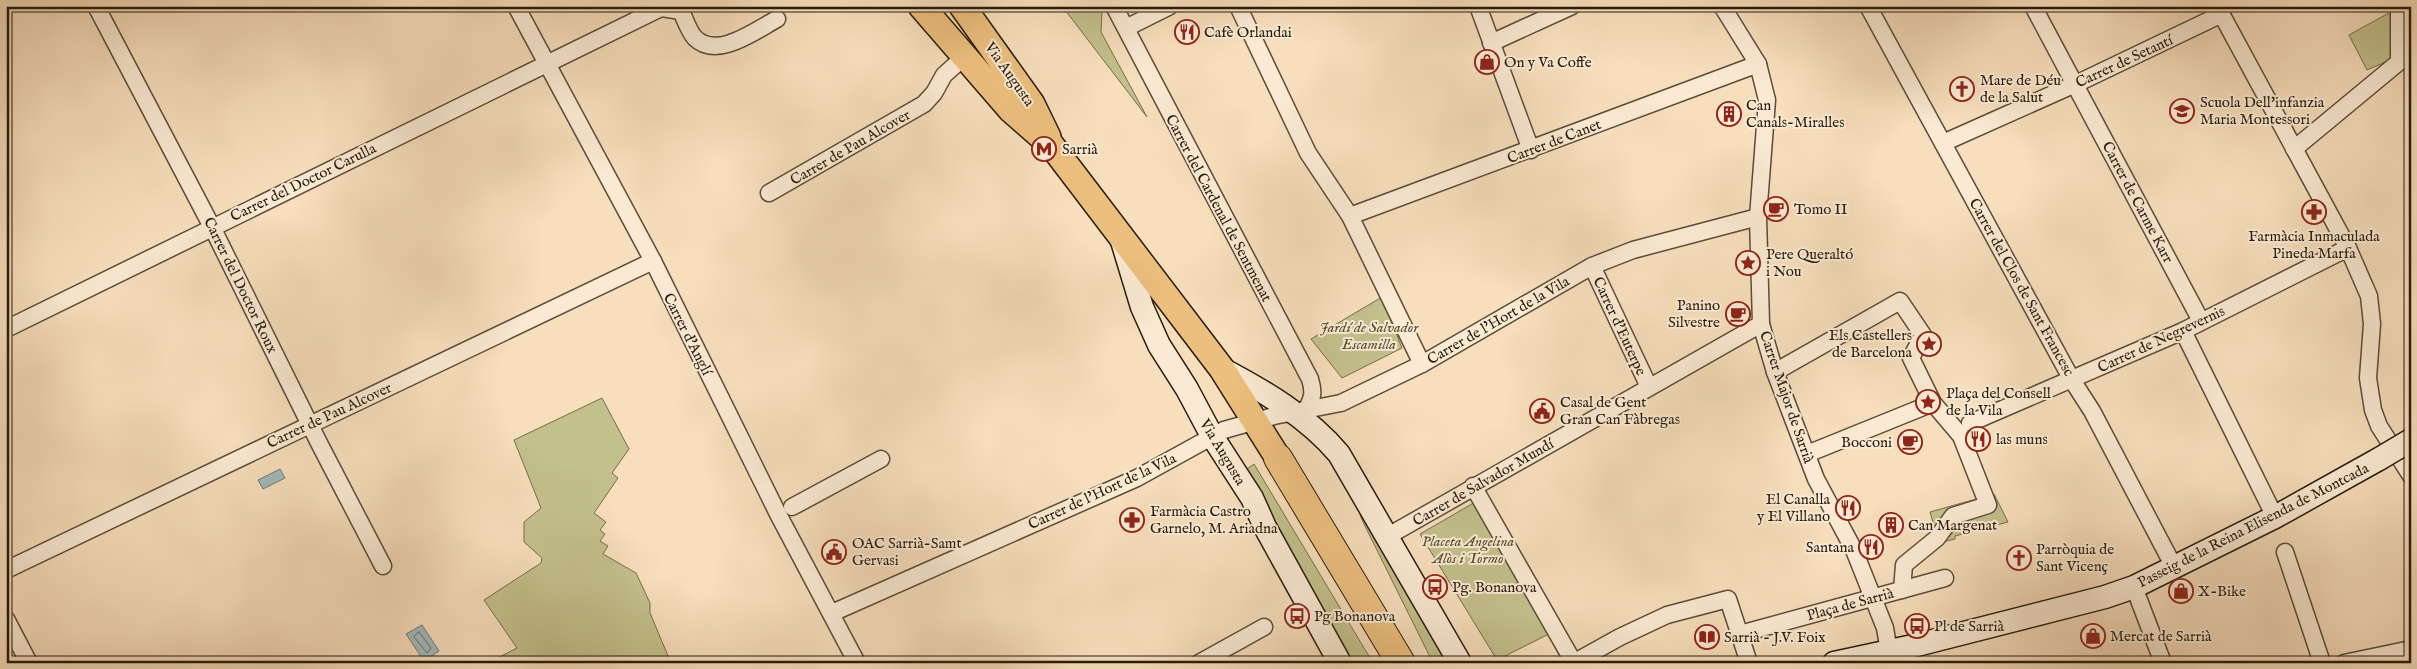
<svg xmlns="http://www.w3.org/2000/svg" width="2417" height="669" font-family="'IM FELL English',serif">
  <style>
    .green { fill: #c3c08c; stroke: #746e4c }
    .water { fill: #a2b9bc; stroke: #707a76 }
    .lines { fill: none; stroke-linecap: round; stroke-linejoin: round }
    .shore { stroke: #646a64; stroke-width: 1 }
    .street-casing { stroke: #5a4c39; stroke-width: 19 }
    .secondary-casing { stroke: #251b0d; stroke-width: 25 }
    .primary-casing { stroke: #251b0d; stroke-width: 28 }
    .highway-casing { stroke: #251b0d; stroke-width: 30 }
    .street { stroke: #faead3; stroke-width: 16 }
    .secondary { stroke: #faead3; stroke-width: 22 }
    .primary { stroke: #ecbf7e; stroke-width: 25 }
    .highway { stroke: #ecbf7e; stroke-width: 28 }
    .secondary-bridge-casing { stroke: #251b0d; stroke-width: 25; stroke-linecap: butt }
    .secondary-bridge { stroke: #faead3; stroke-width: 22 }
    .labels { text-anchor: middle; stroke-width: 4; stroke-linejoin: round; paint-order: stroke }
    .poi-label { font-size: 15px; fill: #251b0d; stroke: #faead3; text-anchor: start }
    .street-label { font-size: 15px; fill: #251b0d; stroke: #faead3 }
    .park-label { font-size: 15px; font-style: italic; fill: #544d33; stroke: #faead3 }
  </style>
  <rect width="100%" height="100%" fill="#f7debc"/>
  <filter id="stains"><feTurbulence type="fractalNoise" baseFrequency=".004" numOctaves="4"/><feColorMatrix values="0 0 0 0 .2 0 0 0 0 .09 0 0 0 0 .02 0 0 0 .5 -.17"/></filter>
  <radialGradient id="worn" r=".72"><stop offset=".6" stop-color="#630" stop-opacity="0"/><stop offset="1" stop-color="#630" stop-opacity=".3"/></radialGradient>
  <g class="green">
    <path d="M1062 6H1098L1102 11 1101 32 1147 117Z"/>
    <path d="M2394 6H2411V51L2367 70 2349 35 2394 10Z"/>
    <path d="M1382 297 1402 348 1342 378 1311 339Z"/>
    <path d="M602 398 629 449 612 473 618 478 594 513 606 522 600 530 605 534 600 541 608 546 603 554 636 573 650 603V613L671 663H488L517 648 484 600 541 563 542 558 524 542V522L541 508 514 440Z"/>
    <path d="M1254 464 1373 663H1353L1241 473Z"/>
    <path d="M1349 482 1451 663H1433L1362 520Z"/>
    <path d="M1994 494 2008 522 1955 536V539L1939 543 1930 512Z"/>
    <path d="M1477 501 1553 632 1497 660 1420 534Z"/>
  </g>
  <g class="water">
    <path d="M280 469 285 478 263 489 258 480Z"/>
    <path d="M422 625 439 651 424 661 406 634Z"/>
  </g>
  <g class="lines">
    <path class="shore" d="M419 632 431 648 427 653 414 637Z"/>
    <defs>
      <g id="street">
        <path d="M96 6 212 227 319 443 383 566"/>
        <path d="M516 6 653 261 778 514 857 663"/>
        <path d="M1114 6 1310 379C1314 392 1313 398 1306 410"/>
        <path d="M1238 6 1308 153 1350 216 1422 364"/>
        <path d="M1478 6 1531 150"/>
        <path d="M1722 6 1758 64 1767 100 1758 217 1761 324 1775 372 1816 479 1854 550 1885 628 1891 663"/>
        <path d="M1868 6 2072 380 2092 411 2174 567"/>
        <path d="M2033 6 2201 321"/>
        <path d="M2217 6 2348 248 2369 296 2372 324 2368 378 2373 410 2379 426 2411 476"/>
        <path d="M2399 6V62"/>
        <path d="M662 8 681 11C685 19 689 32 695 38 717 60 756 30 777 19"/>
        <path d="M1126 28 1170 6"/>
        <path d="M1491 43 1572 6"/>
        <path d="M1943 143 2082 81 2222 14"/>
        <path d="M2294 149 2399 62 2411 57"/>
        <path d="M769 193 924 104 934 93 944 75 964 57"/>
        <path d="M1350 216 1758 64"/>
        <path d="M1592 266 1649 387"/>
        <path d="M6 329 665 6"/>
        <path d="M2183 331 2275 517"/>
        <path d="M1775 372 1900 301 1923 335 1911 358 1933 403 1961 436 1988 505 1953 516 1937 538 1904 565 1902 590"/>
        <path d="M1970 423 2183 331 2348 248"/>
        <path d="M1807 454 1933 403"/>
        <path d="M1473 486 1574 663"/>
        <path d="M792 507 881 459"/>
        <path d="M1388 536 1761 324"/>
        <path d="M2285 552 2322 663"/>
        <path d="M6 570 653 261"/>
        <path d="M2134 587 2163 663"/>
        <path d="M832 613 1137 478 1224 430 1274 416 1341 403 1422 364 1592 266 1633 250 1758 217"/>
        <path d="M6 619 29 663"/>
        <path d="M1740 634 1945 578"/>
        <path d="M1575 662 1620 637 1667 615 1728 599 1749 663"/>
        <path d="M1199 663 1264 627"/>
        <path d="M2344 663 2411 649"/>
      </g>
      <g id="secondary">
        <path d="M1122 241 1142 307 1159 345 1187 389 1212 436 1252 498 1265 527 1340 663"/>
        <path d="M1222 369C1264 391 1308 417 1339 454L1460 663"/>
        <path d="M1834 663 1913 646 2105 597 2134 587 2275 517 2379 459"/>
      </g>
      <g id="primary">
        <path d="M921 6 1011 110 1052 146 1222 369 1278 458"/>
        <path d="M962 6 1032 104 1048 137"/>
      </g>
      <path id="highway" d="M1278 458 1401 663"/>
    </defs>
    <use href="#street" class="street-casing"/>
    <use href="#secondary" class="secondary-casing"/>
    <use href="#primary" class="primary-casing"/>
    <use href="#highway" class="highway-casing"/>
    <use href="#street" class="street"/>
    <use href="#secondary" class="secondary"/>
    <use href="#primary" class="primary"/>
    <use href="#highway" class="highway"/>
    <defs>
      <path id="secondary-bridge" d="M2379 459 2411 440"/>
    </defs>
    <use href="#secondary-bridge" class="secondary-bridge-casing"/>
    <use href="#secondary-bridge" class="secondary-bridge"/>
  </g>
  <defs>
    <symbol id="restaurant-ring" viewBox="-11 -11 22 22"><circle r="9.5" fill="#faead3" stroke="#8f2418" stroke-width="1.5"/><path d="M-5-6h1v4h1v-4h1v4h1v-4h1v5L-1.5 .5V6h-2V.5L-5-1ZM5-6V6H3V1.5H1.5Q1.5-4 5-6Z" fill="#8f2418"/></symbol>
    <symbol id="shop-ring" viewBox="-11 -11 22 22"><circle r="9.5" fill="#faead3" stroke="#8f2418" stroke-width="1.5"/><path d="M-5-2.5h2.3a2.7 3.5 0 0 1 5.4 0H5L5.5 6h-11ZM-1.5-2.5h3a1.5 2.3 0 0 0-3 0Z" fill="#8f2418"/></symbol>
    <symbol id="church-ring" viewBox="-11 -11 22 22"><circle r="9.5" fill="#faead3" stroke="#8f2418" stroke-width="1.5"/><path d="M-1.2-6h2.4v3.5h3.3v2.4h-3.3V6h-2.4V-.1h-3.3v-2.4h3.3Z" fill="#8f2418"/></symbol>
    <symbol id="school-ring" viewBox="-11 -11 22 22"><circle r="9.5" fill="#faead3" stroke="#8f2418" stroke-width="1.5"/><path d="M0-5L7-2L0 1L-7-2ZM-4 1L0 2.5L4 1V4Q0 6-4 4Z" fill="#8f2418"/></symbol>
    <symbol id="building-ring" viewBox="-11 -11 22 22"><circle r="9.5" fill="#faead3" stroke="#8f2418" stroke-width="1.5"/><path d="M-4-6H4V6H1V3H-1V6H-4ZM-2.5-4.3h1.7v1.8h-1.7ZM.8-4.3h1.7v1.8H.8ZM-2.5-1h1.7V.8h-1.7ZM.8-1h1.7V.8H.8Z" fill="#8f2418"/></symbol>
    <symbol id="metro-ring" viewBox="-11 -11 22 22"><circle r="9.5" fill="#faead3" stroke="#8f2418" stroke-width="1.5"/><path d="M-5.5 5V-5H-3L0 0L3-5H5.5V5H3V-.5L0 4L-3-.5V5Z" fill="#8f2418"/></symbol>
    <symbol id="cafe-ring" viewBox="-11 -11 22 22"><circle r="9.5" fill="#faead3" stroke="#8f2418" stroke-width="1.5"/><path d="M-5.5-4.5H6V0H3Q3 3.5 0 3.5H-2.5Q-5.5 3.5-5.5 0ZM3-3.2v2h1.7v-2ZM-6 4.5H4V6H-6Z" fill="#8f2418"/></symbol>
    <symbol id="pharmacy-ring" viewBox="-11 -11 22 22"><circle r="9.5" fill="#faead3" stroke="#8f2418" stroke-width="1.5"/><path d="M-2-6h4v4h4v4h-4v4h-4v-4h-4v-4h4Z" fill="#8f2418"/></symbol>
    <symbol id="sight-ring" viewBox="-11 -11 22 22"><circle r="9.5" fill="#faead3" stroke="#8f2418" stroke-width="1.5"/><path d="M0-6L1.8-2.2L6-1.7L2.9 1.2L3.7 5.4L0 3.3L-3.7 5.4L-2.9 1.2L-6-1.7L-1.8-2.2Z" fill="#8f2418"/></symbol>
    <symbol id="civic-ring" viewBox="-11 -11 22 22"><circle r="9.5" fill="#faead3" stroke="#8f2418" stroke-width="1.5"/><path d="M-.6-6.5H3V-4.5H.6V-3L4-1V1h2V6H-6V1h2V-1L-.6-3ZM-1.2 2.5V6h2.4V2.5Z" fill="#8f2418"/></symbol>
    <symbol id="bus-ring" viewBox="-11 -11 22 22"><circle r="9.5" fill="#faead3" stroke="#8f2418" stroke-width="1.5"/><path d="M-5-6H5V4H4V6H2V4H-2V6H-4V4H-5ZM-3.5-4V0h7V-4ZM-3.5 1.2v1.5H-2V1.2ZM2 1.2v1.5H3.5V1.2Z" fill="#8f2418"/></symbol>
    <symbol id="library-ring" viewBox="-11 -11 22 22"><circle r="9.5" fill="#faead3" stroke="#8f2418" stroke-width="1.5"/><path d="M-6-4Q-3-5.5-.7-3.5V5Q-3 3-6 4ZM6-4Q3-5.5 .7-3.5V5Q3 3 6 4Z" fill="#8f2418"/></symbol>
  </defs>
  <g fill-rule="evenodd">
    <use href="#restaurant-ring" x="1173" y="18" width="28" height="28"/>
    <use href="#shop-ring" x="1473" y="48" width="28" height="28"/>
    <use href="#church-ring" x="1948" y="75" width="28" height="28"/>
    <use href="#school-ring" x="2168" y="97" width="28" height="28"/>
    <use href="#building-ring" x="1715" y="100" width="28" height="28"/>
    <use href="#metro-ring" x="1030" y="135" width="28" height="28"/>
    <use href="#cafe-ring" x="1762" y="195" width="28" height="28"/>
    <use href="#pharmacy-ring" x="2300" y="198" width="28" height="28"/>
    <use href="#sight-ring" x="1734" y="249" width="28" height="28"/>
    <use href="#cafe-ring" x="1724" y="300" width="28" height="28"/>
    <use href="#sight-ring" x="1915" y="330" width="28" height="28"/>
    <use href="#sight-ring" x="1914" y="388" width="28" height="28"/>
    <use href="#civic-ring" x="1528" y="397" width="28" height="28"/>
    <use href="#restaurant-ring" x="1964" y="425" width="28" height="28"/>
    <use href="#cafe-ring" x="1896" y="428" width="28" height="28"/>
    <use href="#restaurant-ring" x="1834" y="494" width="28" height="28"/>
    <use href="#pharmacy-ring" x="1118" y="506" width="28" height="28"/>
    <use href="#building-ring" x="1877" y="511" width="28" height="28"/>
    <use href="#restaurant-ring" x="1857" y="533" width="28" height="28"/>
    <use href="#civic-ring" x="820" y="538" width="28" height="28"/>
    <use href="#church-ring" x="2005" y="544" width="28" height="28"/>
    <use href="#bus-ring" x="1421" y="573" width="28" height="28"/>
    <use href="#shop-ring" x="2167" y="577" width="28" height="28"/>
    <use href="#bus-ring" x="1283" y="602" width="28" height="28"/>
    <use href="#bus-ring" x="1903" y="612" width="28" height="28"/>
    <use href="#shop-ring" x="2079" y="622" width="28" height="28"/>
    <use href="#library-ring" x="1693" y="623" width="28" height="28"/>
  </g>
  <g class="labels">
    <g class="poi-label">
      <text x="1204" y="37">Cafè Orlandai</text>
      <text x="1504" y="67">On y Va Coffe</text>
      <text x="1980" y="85">Mare de Déu<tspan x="1980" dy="17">de la Salut</tspan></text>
      <text x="2200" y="107">Scuola Dell'infanzia<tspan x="2200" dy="17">Maria Montessori</tspan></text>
      <text x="1746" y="110">Can<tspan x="1746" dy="17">Canals-Miralles</tspan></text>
      <text x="1062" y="154">Sarrià</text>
      <text x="1794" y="214">Tomo II</text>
      <text x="2314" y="241" text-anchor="middle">Farmàcia Inmaculada<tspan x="2314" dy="17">Pineda Marfa</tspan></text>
      <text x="1766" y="259">Pere Queraltó<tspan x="1766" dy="17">i Nou</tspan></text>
      <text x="1720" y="310" text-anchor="end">Panino<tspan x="1720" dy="17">Silvestre</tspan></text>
      <text x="1912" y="340" text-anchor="end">Els Castellers<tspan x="1912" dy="17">de Barcelona</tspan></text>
      <text x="1946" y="398">Plaça del Consell<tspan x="1946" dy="17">de la Vila</tspan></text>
      <text x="1560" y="407">Casal de Gent<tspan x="1560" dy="17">Gran Can Fàbregas</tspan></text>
      <text x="1996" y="444">las muns</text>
      <text x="1892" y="447" text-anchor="end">Bocconi</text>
      <text x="1830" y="504" text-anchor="end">El Canalla<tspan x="1830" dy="17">y El Villano</tspan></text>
      <text x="1150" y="516">Farmàcia Castro<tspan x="1150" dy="17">Garnelo, M. Ariadna</tspan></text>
      <text x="1908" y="530">Can Margenat</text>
      <text x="852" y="548">OAC Sarrià-Samt<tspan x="852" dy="17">Gervasi</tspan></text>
      <text x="1854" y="552" text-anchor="end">Santana</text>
      <text x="2036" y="554">Parròquia de<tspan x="2036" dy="17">Sant Vicenç</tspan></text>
      <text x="1452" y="592">Pg. Bonanova</text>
      <text x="2198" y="596">X-Bike</text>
      <text x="1314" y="621">Pg Bonanova</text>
      <text x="1934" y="631">Pl de Sarrià</text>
      <text x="2110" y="641">Mercat de Sarrià</text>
      <text x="1724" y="642">Sarrià - J.V. Foix</text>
    </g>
    <g class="street-label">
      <text transform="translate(2124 61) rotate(-25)" y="5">Carrer de Setantí</text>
      <text transform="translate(1010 74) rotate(55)" y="5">Via Augusta</text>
      <text transform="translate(1554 141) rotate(-21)" y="5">Carrer de Canet</text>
      <text transform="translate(850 147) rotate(-30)" y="5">Carrer de Pau Alcover</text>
      <text transform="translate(303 182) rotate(-26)" y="5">Carrer del Doctor Carulla</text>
      <text transform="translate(2138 202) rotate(62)" y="5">Carrer de Carme Karr</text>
      <text transform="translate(1219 208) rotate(62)" y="5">Carrer del Cardenal de Sentmenat</text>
      <text transform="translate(241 285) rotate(64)" y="5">Carrer del Doctor Roux</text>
      <text transform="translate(2022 287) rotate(61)" y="5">Carrer del Clos de Sant Francesc</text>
      <text transform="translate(1498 320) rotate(-30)" y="5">Carrer de l'Hort de la Vila</text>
      <text transform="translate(1620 326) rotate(65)" y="5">Carrer d'Euterpe</text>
      <text transform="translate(688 334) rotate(63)" y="5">Carrer d'Anglí</text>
      <text transform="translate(2161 339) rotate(-25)" y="5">Carrer de Negrevernis</text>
      <text transform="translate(1787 397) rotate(71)" y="5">Carrer Major de Sarrià</text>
      <text transform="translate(329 415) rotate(-25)" y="5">Carrer de Pau Alcover</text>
      <text transform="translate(1223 452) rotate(59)" y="5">Via Augusta</text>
      <text transform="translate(1483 482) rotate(-30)" y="5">Carrer de Salvador Mundí</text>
      <text transform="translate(1102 491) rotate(-25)" y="5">Carrer de l'Hort de la Vila</text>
      <text transform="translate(2253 525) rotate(-27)" y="5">Passeig de la Reina Elisenda de Montcada</text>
      <text transform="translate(1850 604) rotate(-15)" y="5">Plaça de Sarrià</text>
    </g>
    <g class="park-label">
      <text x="1369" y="332">Jardí de Salvador<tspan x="1369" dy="17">Escamilla</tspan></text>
      <text x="1468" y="546">Placeta Angelina<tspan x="1468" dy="17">Alòs i Tormo</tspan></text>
    </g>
  </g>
  <rect width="2417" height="669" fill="none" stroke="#f7debc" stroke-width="25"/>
  <rect x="8" y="8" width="2402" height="654" fill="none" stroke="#251b0d" stroke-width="2.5"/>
  <rect x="12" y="12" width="2392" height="644" fill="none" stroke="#251b0d"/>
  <rect width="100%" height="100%" filter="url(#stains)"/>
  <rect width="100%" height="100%" fill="url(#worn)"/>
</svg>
